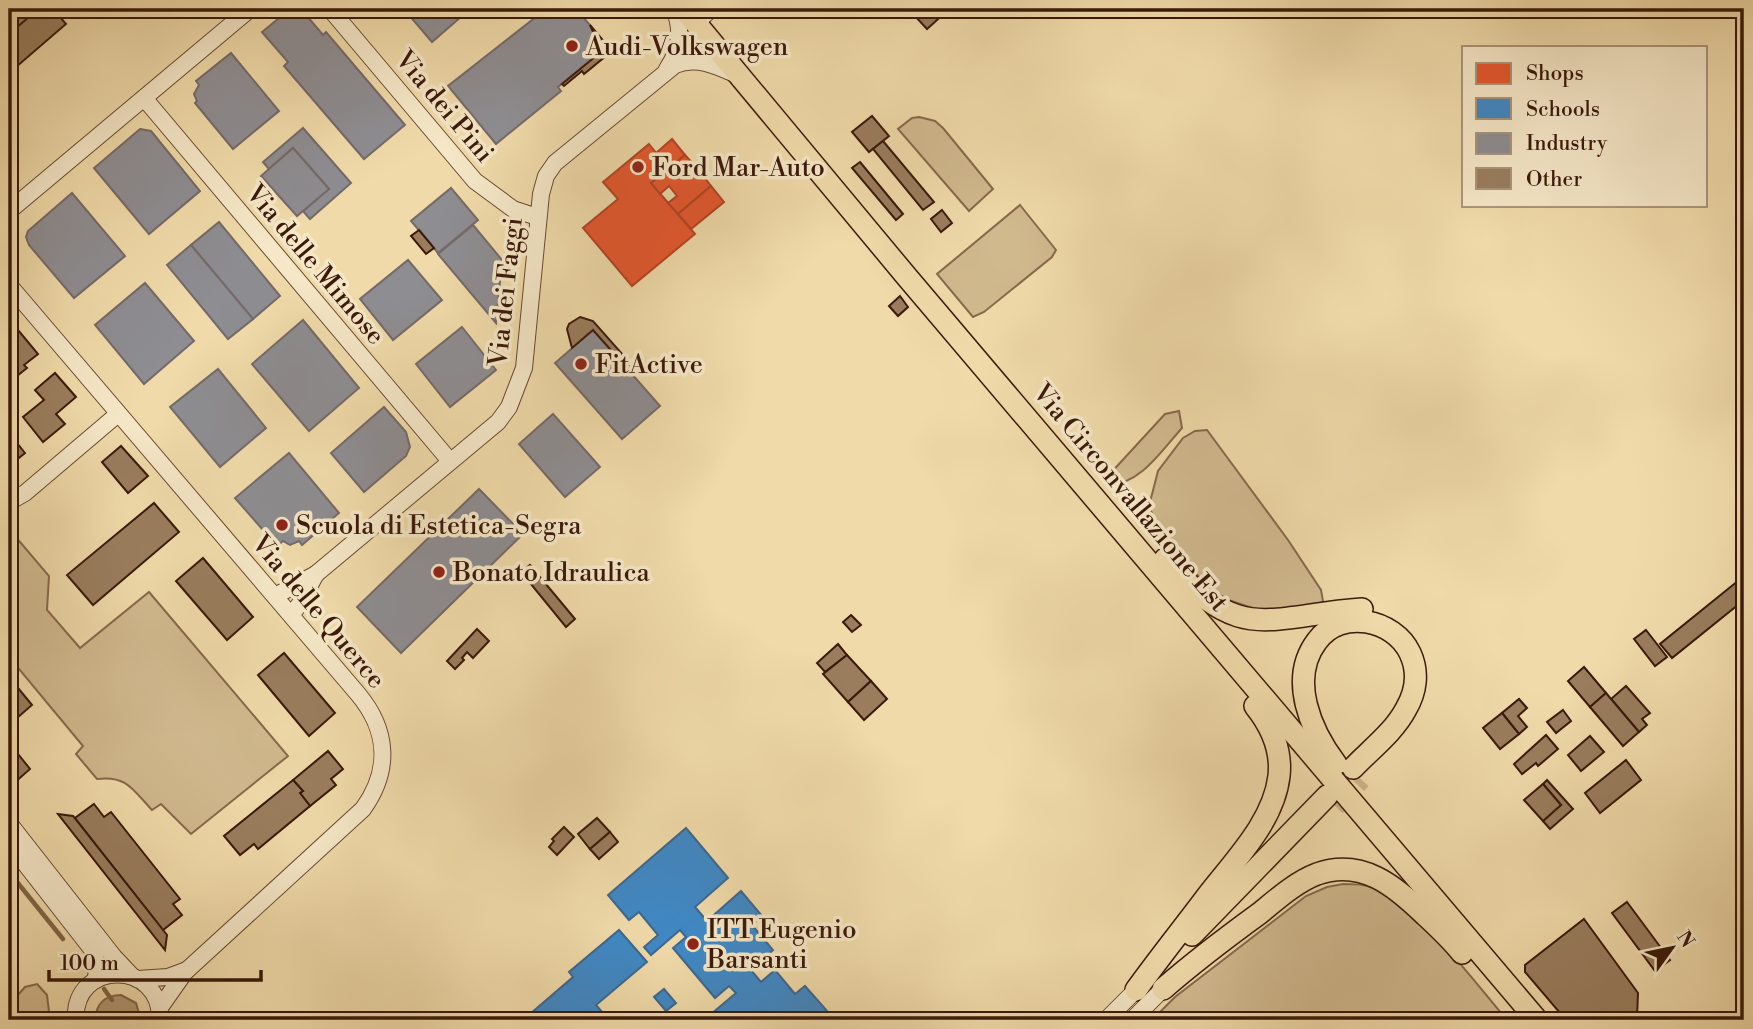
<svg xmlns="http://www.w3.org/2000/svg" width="1753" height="1029" font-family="'Libre Bodoni',serif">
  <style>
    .green { fill: #d1b98e; stroke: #86694c; stroke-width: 2 }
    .water { fill: #b29873; stroke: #826549; stroke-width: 2 }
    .shops { fill: #e4572e; stroke: #b14423; stroke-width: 2 }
    .schools { fill: #3f88c5; stroke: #3e678d; stroke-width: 2 }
    .industry { fill: #8d8d92; stroke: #746a69; stroke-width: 2 }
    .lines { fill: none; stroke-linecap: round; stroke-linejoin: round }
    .stream { stroke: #826549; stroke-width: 4.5 }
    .building { fill: #997d5d; stroke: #3a190a; stroke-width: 2 }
    .major-tunnel { stroke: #ccb389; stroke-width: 21; stroke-dasharray: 21 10; stroke-linecap: butt }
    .minor-casing { stroke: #684932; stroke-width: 18 }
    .major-casing { stroke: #3a190a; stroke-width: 24 }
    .minor { stroke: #f5e7c7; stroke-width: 16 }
    .major { stroke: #f0daa9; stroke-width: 21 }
    .poi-dot { fill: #8f2418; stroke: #f5e7c7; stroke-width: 2.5 }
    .labels { text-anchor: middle; stroke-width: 7; stroke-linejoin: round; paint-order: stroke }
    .poi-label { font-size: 26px; fill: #3a190a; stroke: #f5e7c7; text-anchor: start }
    .street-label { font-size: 26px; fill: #3a190a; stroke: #f5e7c7 }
  </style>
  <rect width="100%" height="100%" fill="#f0daa9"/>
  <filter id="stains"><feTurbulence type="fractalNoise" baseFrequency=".00286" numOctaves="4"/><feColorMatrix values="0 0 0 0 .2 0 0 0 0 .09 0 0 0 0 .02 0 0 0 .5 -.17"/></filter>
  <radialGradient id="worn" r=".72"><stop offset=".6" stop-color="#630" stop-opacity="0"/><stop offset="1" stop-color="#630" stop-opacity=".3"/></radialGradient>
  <g class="green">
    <path d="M919 117 935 121 943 128 993 189 969 211 898 129 912 118Z"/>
    <path d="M1020 205 1056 250 1052 257 984 312 973 317 937 274Z"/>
    <path d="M1179 411 1182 428C1162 450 1140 485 1108 485V476L1165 414Z"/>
    <path d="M1207 430 1288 540 1321 590 1323 601 1315 608 1274 615 1216 596 1160 533 1149 506 1158 471 1183 438 1195 431Z"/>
    <path d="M9 529 49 576 47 610 80 648 149 592 288 756 191 834 161 804 152 810C133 790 127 775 97 779L76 754 83 746 9 657Z"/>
    <path d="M1343 884C1354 884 1365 884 1376 889 1418 905 1476 984 1507 1020H1152L1175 997 1306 896 1327 887Z"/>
    <path d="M37 984 47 995 50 1020H9V1005L25 987Z"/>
  </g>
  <path class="water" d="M121 995 136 1003 141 1020H95C96 1004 105 995 121 995Z"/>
  <g class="shops">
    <path d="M672 139 685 155 669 169 656 153Z"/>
    <path d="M649 144 669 169 651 183 695 234 632 286 583 228 618 199 603 182Z"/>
    <path d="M685 155 695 166H702V174L711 186 678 214 668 203 677 196 669 186 660 194 651 183Z"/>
    <path d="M711 186 724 202 691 229 678 214Z"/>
  </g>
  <g class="schools">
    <path d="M686 828 728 878 695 907 707 921 741 891 762 916 752 925 773 950 750 969 761 982 775 970 795 994 805 986 835 1020H704L736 993 729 986 715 998 673 948 686 937 680 930 651 955 644 947 658 935 639 912 629 920 608 895Z"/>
    <path d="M619 930 647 962 596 1005 609 1020H523L573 977 569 972Z"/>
    <path d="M664 989 676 1003 666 1011 654 997Z"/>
  </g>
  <g class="industry">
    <path d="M290 9H301L323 35 326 32 405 125 364 159 284 66 288 62 262 32Z"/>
    <path d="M415 9H470L432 42 408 14Z"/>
    <path d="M546 9H576L590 25 602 51 558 87 561 91 496 144 448 86Z"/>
    <path d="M231 53 279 111 233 149 195 103 197 101 194 94 199 85 196 81Z"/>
    <path d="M303 128 351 183 310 219 303 211 329 189 293 148 269 169 263 162Z"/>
    <path d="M140 129 151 131 200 191 149 234 94 168Z"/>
    <path d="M293 148 329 189 297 216 261 176Z"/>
    <path d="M451 188 478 220 438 253 411 221Z"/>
    <path d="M72 193 125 256 74 298 29 245 26 237 28 231Z"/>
    <path d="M219 222 280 296 253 319 191 245Z"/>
    <path d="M473 225 502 260 496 323 438 254Z"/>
    <path d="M191 245 253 319 228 339 167 265Z"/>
    <path d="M408 260 442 300 393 340 360 299Z"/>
    <path d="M145 283 194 341 144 384 95 325Z"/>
    <path d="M303 320 359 388 309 431 252 364Z"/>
    <path d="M462 327 496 370 450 407 416 364Z"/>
    <path d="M593 330 660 406 622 439 555 363Z"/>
    <path d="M218 369 266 428 220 467 170 407Z"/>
    <path d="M384 407 406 432 410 447 406 456 364 492 331 453Z"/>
    <path d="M553 414 600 467 565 497 519 444Z"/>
    <path d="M289 453 339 513 302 545 299 541 290 545 283 541 277 546 235 498Z"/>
    <path d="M479 489 523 534 401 653 357 607Z"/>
  </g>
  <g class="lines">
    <g class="stream">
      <path d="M9 872 63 939"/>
      <path d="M104 989 112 1000"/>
    </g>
  </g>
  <g class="building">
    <path d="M15 9H20L28 18 9 34V14Z"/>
    <path d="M20 9H53L66 24 9 73V34L28 18Z"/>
    <path d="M923 9H945L947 11 927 29 915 16Z"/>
    <path d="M590 25 612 51 584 74 582 71 564 86 562 84 602 51Z"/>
    <path d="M872 116 889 136 869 152 852 132Z"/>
    <path d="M883 141 934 202 923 210 873 149Z"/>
    <path d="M860 162 903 214 896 220 852 168Z"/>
    <path d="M942 210 952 223 941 232 931 219Z"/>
    <path d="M419 230 434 248 426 254 411 236Z"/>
    <path d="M900 296 908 307 898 316 889 306Z"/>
    <path d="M580 317 593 321 638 372 634 376 593 330 572 348 567 329 569 324Z"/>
    <path d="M18 330 38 354 24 365 27 368 12 380 9 376V338Z"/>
    <path d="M55 373 76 397 56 414 65 424 43 442 23 417 44 400 35 390Z"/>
    <path d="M9 433 25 453 9 466Z"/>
    <path d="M121 446 148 476 128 493 102 462Z"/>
    <path d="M154 503 179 532 93 605 67 575Z"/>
    <path d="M203 558 253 617 227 640 176 581Z"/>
    <path d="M530 565 575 619 566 627 521 572Z"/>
    <path d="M1744 576V600L1672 658 1660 644Z"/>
    <path d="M851 615 861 625 852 632 843 622Z"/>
    <path d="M477 629 489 641 473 658 467 652 462 658 464 660 455 669 447 661Z"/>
    <path d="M1646 630 1667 657 1655 666 1634 639Z"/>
    <path d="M838 644 847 655 825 672 817 663Z"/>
    <path d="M284 653 335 713 309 736 258 675Z"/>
    <path d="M847 655 871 681 848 702 823 674Z"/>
    <path d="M1584 667 1606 693 1590 707 1568 681Z"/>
    <path d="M9 677 32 705 9 725Z"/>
    <path d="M871 681 887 699 864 720 848 702Z"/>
    <path d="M1626 686 1650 713 1642 719 1647 725 1639 732 1611 699Z"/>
    <path d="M1606 693 1639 732 1623 746 1590 707Z"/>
    <path d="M1519 699 1527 708 1518 716 1527 727 1519 734 1502 713Z"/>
    <path d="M1563 710 1571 721 1556 733 1547 722Z"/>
    <path d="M1502 713 1519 734 1500 749 1483 728Z"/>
    <path d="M1546 735 1558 749 1538 766 1536 763 1522 774 1514 764Z"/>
    <path d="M1590 736 1604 752 1581 771 1568 755Z"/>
    <path d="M14 749 30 769 13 784 9 779V753Z"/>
    <path d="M328 751 343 769 331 779 336 785 310 806 300 793 303 791 293 780Z"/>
    <path d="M1626 760 1641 780 1600 813 1585 793Z"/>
    <path d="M293 780 303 791 300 793 310 806 258 849 254 844 240 855 224 836Z"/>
    <path d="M1547 780 1573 809 1550 829 1543 821 1561 805 1543 784Z"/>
    <path d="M1543 784 1561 805 1543 821 1524 800Z"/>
    <path d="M94 804 104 817 111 812 180 899 173 904 182 915 163 930 75 818Z"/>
    <path d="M58 814 73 816 167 935 165 950Z"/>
    <path d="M597 818 610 832 590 849 578 834Z"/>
    <path d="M564 827 574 837 557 855 549 847 554 841 552 839Z"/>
    <path d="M610 832 618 842 599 859 590 849Z"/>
    <path d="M1627 902 1670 960 1655 971 1612 913Z"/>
    <path d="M1584 919 1638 993 1637 1018 1634 1020H1566L1525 972V965Z"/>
  </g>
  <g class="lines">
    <path class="major-tunnel" d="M1335 806 1361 779"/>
    <defs>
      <g id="minor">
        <path d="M330 9 475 181 513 209 537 217"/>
        <path d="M696 23 711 9"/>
        <path d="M667 69C680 50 683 30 674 9"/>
        <path d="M144 98 450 461"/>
        <path d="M9 211 250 9"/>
        <path d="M9 285 358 694C388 730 391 770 363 809L185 972 159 1009"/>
        <path d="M9 502 25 493 118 414"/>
        <path d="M275 596 316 574 498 422 509 407 524 368 541 194 546 176 555 163 675 65C697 56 717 66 737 75"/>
        <path d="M291 615 299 605 316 574"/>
        <path d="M9 823 114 957 132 976"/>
        <path d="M9 843 94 952 97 964 96 980"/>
        <path d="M137 979 168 977 187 970"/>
        <path d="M76 1020C72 960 162 959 160 1020"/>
        <path d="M1106 1020 1136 990"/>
        <path d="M1132 1020 1163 989"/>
      </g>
      <g id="major">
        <path d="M684 9 907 277 1537 1020"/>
        <path d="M1165 559C1241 646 1264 616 1362 609"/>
        <path d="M1336 764C1311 731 1288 679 1317 641 1341 608 1394 619 1410 653 1419 672 1416 692 1406 709 1394 732 1370 750 1353 768"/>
        <path d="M1192 935 1327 796"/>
        <path d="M1163 989C1194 962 1227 937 1260 913 1277 899 1296 882 1317 874 1362 858 1395 886 1425 915 1438 927 1451 939 1462 953"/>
        <path d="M1136 990C1159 958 1184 927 1208 895 1235 860 1274 821 1279 776 1282 749 1271 726 1255 706"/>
      </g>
    </defs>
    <use href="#minor" class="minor-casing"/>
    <use href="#major" class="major-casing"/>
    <use href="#minor" class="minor"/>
    <use href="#major" class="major"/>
  </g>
  <g class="poi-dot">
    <circle cx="572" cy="46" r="7"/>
    <circle cx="638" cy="167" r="7"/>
    <circle cx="581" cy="364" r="7"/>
    <circle cx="282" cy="525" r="7"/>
    <circle cx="439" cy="572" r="7"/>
    <circle cx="693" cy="944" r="7"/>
  </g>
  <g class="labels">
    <g class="poi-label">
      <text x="586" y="55">Audi-Volkswagen</text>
      <text x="652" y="176">Ford Mar-Auto</text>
      <text x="595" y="373">FitActive</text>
      <text x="296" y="534">Scuola di Estetica-Segra</text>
      <text x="453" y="581">Bonato Idraulica</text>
      <text x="707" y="938">ITT Eugenio<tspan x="707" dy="30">Barsanti</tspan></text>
    </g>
    <g class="street-label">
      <text transform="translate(445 106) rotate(50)" y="9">Via dei Pini</text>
      <text transform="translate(316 264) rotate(50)" y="9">Via delle Mimose</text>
      <text transform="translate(505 292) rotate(-84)" y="9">Via dei Faggi</text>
      <text transform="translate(1131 497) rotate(50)" y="9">Via Circonvallazione Est</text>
      <text transform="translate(319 611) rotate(50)" y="9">Via delle Querce</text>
    </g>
  </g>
  <rect width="1753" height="1029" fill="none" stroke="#f0daa9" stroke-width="35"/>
  <rect x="10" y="10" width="1732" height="1008" fill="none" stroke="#3a190a" stroke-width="3.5"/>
  <rect x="18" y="18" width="1718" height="994" fill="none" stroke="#3a190a" stroke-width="2"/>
  <rect x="1462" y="46" width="245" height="161" fill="#f5e7c7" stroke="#aa957b" stroke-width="2"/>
  <rect x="1476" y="63" width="35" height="21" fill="#e4572e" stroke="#aa957b" stroke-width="2"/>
  <text x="1526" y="80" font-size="21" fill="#3a190a">Shops</text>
  <rect x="1476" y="98" width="35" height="21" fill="#3f88c5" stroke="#aa957b" stroke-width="2"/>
  <text x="1526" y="116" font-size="21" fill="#3a190a">Schools</text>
  <rect x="1476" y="133" width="35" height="21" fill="#8d8d92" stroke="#aa957b" stroke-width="2"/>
  <text x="1526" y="150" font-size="21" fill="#3a190a">Industry</text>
  <rect x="1476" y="168" width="35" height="21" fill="#997d5d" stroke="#aa957b" stroke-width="2"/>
  <text x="1526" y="186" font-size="21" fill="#3a190a">Other</text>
  <g transform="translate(1672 948) rotate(57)" stroke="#f5e7c7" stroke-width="5" paint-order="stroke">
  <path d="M0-5L12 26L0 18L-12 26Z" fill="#3a190a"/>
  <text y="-10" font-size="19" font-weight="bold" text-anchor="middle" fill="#3a190a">N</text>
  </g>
  <path d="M49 970v10h212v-10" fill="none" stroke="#3a190a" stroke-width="3.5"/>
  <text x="60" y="970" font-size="21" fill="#3a190a" stroke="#f5e7c7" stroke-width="5" paint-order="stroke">100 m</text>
  <rect width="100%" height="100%" filter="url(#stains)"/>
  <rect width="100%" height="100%" fill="url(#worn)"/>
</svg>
